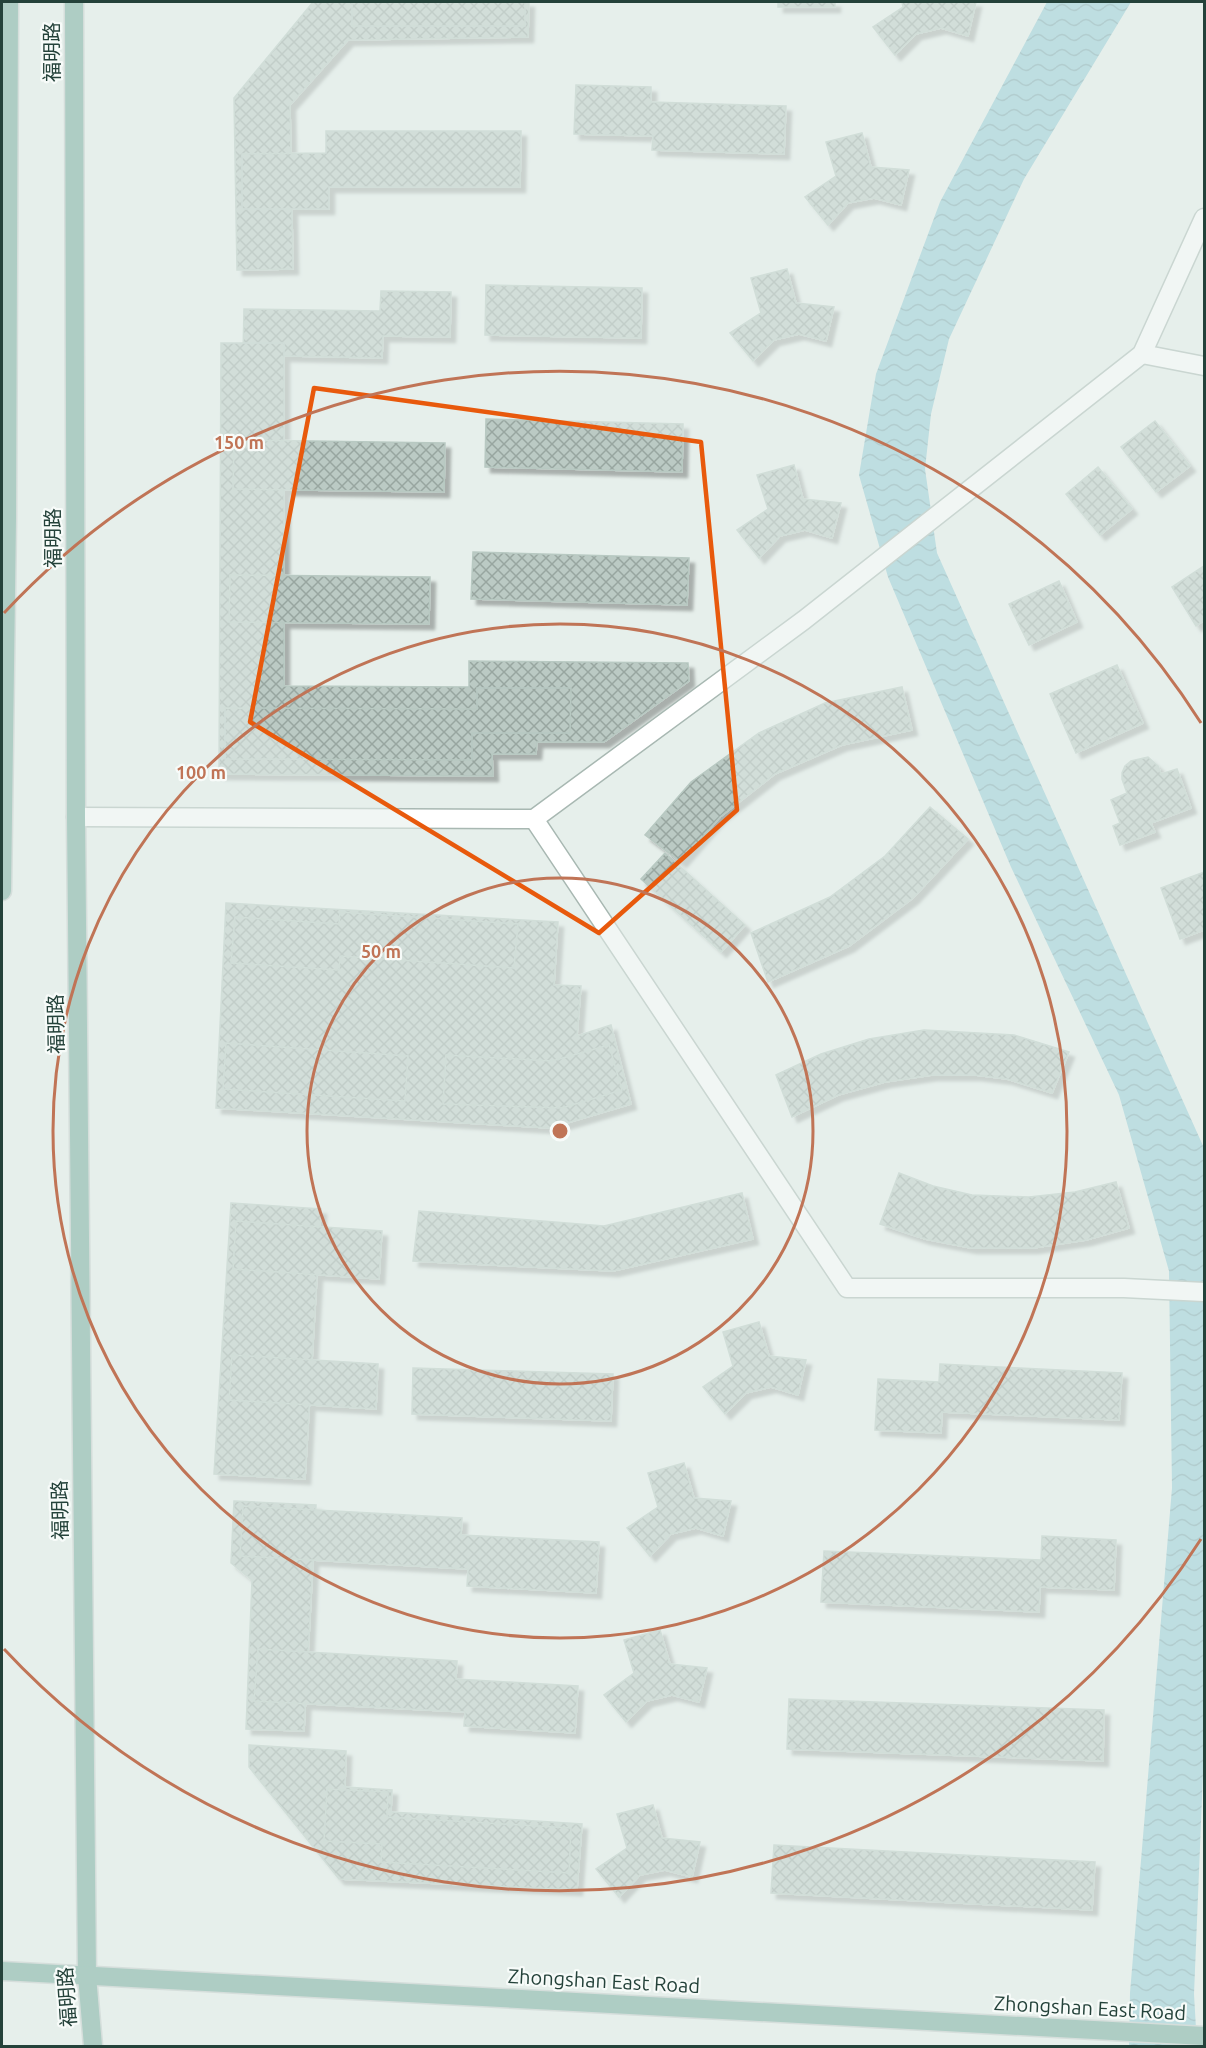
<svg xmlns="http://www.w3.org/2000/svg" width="1206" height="2048" font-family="Ubuntu,'Noto Sans SC',sans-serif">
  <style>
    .water { fill: url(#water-waves) }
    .building { fill: url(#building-cross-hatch); stroke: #b8c9c2; stroke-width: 1.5; filter: url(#shadow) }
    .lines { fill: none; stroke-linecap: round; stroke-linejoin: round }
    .minor-casing { stroke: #a8b8b2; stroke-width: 21 }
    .major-casing { stroke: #c2cac8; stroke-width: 21 }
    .minor { stroke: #fff; stroke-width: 18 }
    .major { stroke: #6aa596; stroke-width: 18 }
    .marked { fill: none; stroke: #e8590c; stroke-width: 4.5; stroke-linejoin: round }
    .ring { fill: none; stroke: #c07456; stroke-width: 3 }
    .labels { text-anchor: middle; stroke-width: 4.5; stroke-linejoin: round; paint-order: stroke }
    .street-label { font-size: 20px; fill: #24423a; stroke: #f7fbf9 }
    .centre { fill: #c07456; stroke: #f7fbf9; stroke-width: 3 }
    .ring-label { font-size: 18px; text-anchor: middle; font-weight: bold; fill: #c07456; stroke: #f7fbf9; stroke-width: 4.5; stroke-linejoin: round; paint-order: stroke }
  </style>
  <defs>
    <pattern id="water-waves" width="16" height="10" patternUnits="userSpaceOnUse" patternTransform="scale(1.5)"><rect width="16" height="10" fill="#8ec9d4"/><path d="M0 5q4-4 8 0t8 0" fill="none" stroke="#74a5ad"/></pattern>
    <pattern id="building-cross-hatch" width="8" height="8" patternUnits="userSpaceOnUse" patternTransform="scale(1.5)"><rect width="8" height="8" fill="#bbcac4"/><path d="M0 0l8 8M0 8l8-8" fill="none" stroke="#98a6a0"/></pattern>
    <filter id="shadow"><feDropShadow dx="5.5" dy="5.5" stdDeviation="1.5" flood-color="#0004"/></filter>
  </defs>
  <rect width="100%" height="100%" fill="#e6efeb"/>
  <path class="water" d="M1047 2H1131L1024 179 949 339 931 414 925 469 937 553 1204 1148V1749L1194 1994 1197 2046H1129L1130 1993 1172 1488 1169 1271 1119 1095 1011 867 888 577 859 475 876 374 940 202Z"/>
  <g class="building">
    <path d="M313 2H529L528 37 348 40 290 105 293 269 237 270 234 98Z"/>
    <rect x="352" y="2" width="173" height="24"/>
    <rect x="778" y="2" width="57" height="5"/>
    <path d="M902 2H976L968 36 941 28 916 34 895 55 873 27 903 7Z"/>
    <path d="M576 85 651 87V102L786 106 784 154 652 150 653 136 574 134Z"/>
    <path d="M326 131H521L520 187H329V209H242V154L326 153Z"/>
    <path d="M862 133 871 167 909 170 901 205 874 198 848 203 828 225 805 197 836 176 826 142Z"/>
    <path d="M787 269 796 303 834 307 826 341 799 334 774 340 753 361 730 333 761 313 751 278Z"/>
    <path d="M486 285 642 288 641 338 485 335Z"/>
    <path d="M381 291 451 292 450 337 383 336 382 358 243 355 244 309 380 311Z"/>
    <path d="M221 343H284V686L469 687V661L688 663 689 681 604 742H537L536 754H492L493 776 219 774Z"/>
    <path d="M486 419 683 424 682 472 485 467Z"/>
    <path d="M1155 421 1190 466 1156 492 1121 447Z"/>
    <path d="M234 440 445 443 444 492 233 489Z"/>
    <path d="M794 465 803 499 841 503 832 538 805 530 780 536 759 558 737 530 768 509 757 475Z"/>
    <path d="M1098 467 1132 509 1100 535 1066 494Z"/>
    <path d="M473 552 689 558 687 605 471 599Z"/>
    <path d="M1204 566V620L1196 626 1172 587Z"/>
    <path d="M230 575 430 577 429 624 229 622Z"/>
    <path d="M1059 581 1077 622 1029 645 1009 604Z"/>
    <path d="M1117 665 1143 723 1076 753 1050 694Z"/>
    <path d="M902 687 912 730 842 745 775 774 720 817 681 862 645 835 691 782 759 733 825 703Z"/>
    <path d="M477 688H571L570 733H472V760L225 759V708L477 709Z"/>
    <path d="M1148 757 1158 766 1161 774 1177 769 1191 808 1151 823 1155 832 1120 845 1113 826 1120 823 1111 800 1127 793 1122 779V773L1125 766 1131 761Z"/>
    <path d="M930 807 968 839 913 898 849 946 768 982 751 933 830 897 885 856Z"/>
    <path d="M665 853 745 925 721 952 641 879Z"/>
    <path d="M1204 872V930L1180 939 1161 888Z"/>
    <path d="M226 903 558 922 554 985 581 986 577 1036 611 1025 631 1104 550 1128 216 1108Z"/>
    <path d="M340 912 518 924 514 968 340 956 339 970 231 963 235 917 339 924Z"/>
    <path d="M924 1030 1014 1035 1069 1052 1052 1093 1007 1079 975 1075H932L885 1082 838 1095 792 1117 776 1075 821 1054 869 1039Z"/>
    <path d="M226 1043 408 1056 405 1101 223 1089Z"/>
    <path d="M609 1045 622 1090 562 1108 443 1104 446 1055 552 1061Z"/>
    <path d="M899 1173 933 1186 972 1195 1029 1197 1075 1192 1116 1182 1129 1228 1086 1240 1033 1248H971L925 1239 880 1224Z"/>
    <path d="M742 1193 753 1239 613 1271 413 1261 419 1211 604 1226Z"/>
    <path d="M231 1203 321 1209 305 1479 214 1474Z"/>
    <path d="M236 1221 382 1231 379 1279 233 1269Z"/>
    <path d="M759 1322 769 1356 806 1360 798 1395 771 1387 746 1393 725 1414 703 1387 733 1366 723 1332Z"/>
    <path d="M232 1355 378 1364 376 1409 229 1400Z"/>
    <path d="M940 1364 1122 1373 1119 1420 942 1412 941 1433 875 1430 878 1379 939 1382Z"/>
    <path d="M413 1368 613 1374 611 1421 412 1414Z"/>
    <path d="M684 1463 694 1498 731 1501 723 1536 696 1528 671 1534 650 1556 627 1528 658 1507 648 1473Z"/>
    <path d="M234 1501 316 1505 304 1731 246 1729 252 1580 231 1563Z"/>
    <path d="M243 1506 462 1518 461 1535 599 1542 596 1593 467 1586 468 1569 240 1556Z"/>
    <path d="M1042 1536 1116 1540 1114 1590 1040 1587 1039 1612 821 1602 824 1551 1041 1560Z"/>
    <path d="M660 1630 670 1664 707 1668 699 1702 672 1695 647 1701 626 1722 604 1695 634 1673 624 1640Z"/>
    <path d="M258 1649 457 1661 456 1679 578 1686 575 1733 464 1726 465 1712 254 1701Z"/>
    <path d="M789 1699 1104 1710 1103 1761 787 1749Z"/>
    <path d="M249 1745 346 1751 345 1787 392 1790 391 1812 582 1824 577 1890 339 1879 249 1767Z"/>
    <path d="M327 1789 388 1792 387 1817 571 1828 569 1873 381 1862 382 1844 324 1841Z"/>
    <path d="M653 1805 662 1838 700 1842 692 1877 665 1870 640 1875 619 1897 596 1869 627 1848 617 1814Z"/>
    <path d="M774 1845 1095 1862 1092 1910 771 1893Z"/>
  </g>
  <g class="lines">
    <defs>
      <g id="minor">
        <path d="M1142 354 1204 366"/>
        <path d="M76 817 534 819 804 620 1142 354 1204 218"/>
        <path d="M534 819 847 1288H1124L1204 1292"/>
      </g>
      <g id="major">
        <path d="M74 2 76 817 87 1976 93 2046"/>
        <path d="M2 891 7 518 9 2"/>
        <path d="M2 1971 1204 2036"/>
      </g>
    </defs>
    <use href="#minor" class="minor-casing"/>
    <use href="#major" class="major-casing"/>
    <use href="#minor" class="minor"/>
    <use href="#major" class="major"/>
  </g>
  <path d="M0 0H1206V2048H0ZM314 388 701 442 737 810 599 933 250 722Z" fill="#e6efeb" fill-opacity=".55" fill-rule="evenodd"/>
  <path class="marked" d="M314 388 701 442 737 810 599 933 250 722Z"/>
  <g class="ring">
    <circle cx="560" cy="1131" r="253"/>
    <circle cx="560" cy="1131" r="507"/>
    <path d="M1201 1539A760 760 0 0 1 4 1649M4 613A760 760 0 0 1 1201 723"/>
  </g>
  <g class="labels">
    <g class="street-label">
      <text transform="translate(52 52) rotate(-90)" y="7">福明路</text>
      <text transform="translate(53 538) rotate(-90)" y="7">福明路</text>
      <text transform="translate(56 1024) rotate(-91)" y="7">福明路</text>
      <text transform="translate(60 1510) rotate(-91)" y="7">福明路</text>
      <text transform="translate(604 1981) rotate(3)" y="7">Zhongshan East Road</text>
      <text transform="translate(67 1997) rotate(-94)" y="7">福明路</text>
      <text transform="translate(1090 2008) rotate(3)" y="7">Zhongshan East Road</text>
    </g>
  </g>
  <circle cx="560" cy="1131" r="9" class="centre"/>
  <g class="ring-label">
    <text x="239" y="449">150 m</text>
    <text x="201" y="779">100 m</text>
    <text x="381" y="958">50 m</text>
  </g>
  <rect width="1206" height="2048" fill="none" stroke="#24423a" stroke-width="6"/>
</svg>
